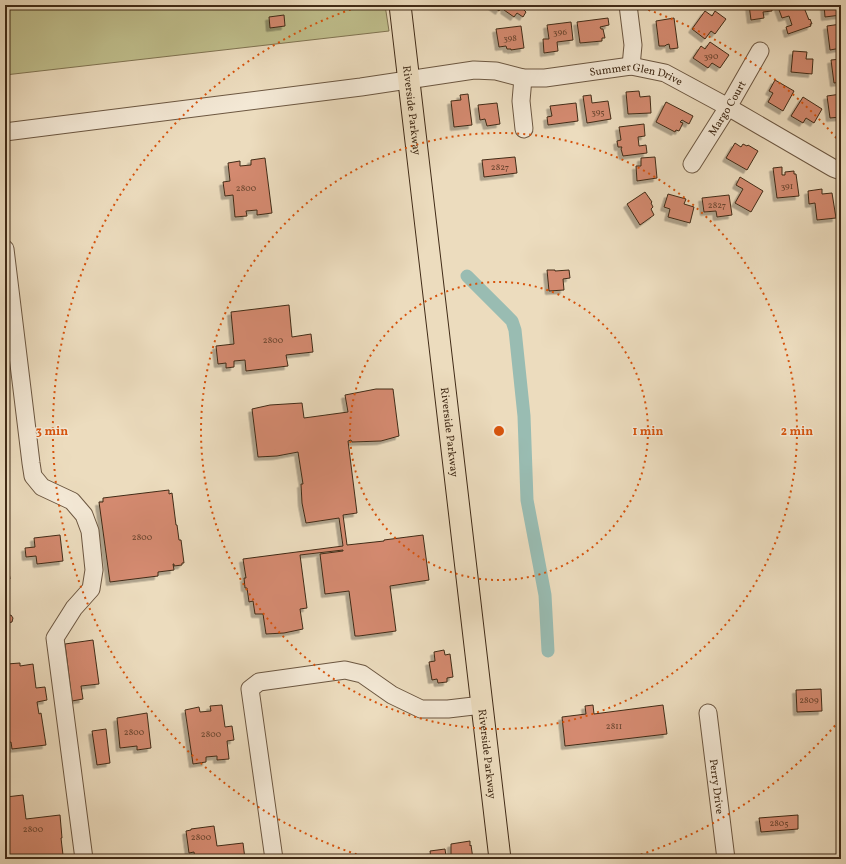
<svg xmlns="http://www.w3.org/2000/svg" width="846" height="864" font-family="Vollkorn,serif">
  <style>
    .green { fill: #bfbe8c; stroke: #807452 }
    .lines { fill: none; stroke-linecap: round; stroke-linejoin: round }
    .canal { stroke: #99bcb2; stroke-width: 13 }
    .building { fill: #d48a6f; stroke: #412b17; filter: url(#shadow) }
    .minor-casing { stroke: #6c5741; stroke-width: 19 }
    .major-casing { stroke: #412b17; stroke-width: 23 }
    .minor { stroke: #f3e8d5; stroke-width: 17 }
    .major { stroke: #ecdcbe; stroke-width: 21 }
    .ring { fill: none; stroke: #d7540d; stroke-width: 2; stroke-dasharray: 2 4 }
    .labels { text-anchor: middle; stroke-width: 3; stroke-linejoin: round; paint-order: stroke }
    .number-label { font-size: 9px; fill: #66432d }
    .street-label { font-size: 11px; fill: #412b17; stroke: #f3e8d5 }
    .centre { fill: #d7540d; stroke: #f3e8d5; stroke-width: 2 }
    .ring-label { font-size: 12px; text-anchor: middle; font-weight: bold; fill: #d7540d; stroke: #f3e8d5; stroke-width: 3; stroke-linejoin: round; paint-order: stroke }
  </style>
  <defs>
    <filter id="shadow"><feDropShadow dx="-3.5" dy="3.5" stdDeviation="0" flood-color="#0004"/></filter>
  </defs>
  <rect width="100%" height="100%" fill="#ecdcbe"/>
  <filter id="stains"><feTurbulence type="fractalNoise" baseFrequency=".005" numOctaves="4"/><feColorMatrix values="0 0 0 0 .2 0 0 0 0 .09 0 0 0 0 .02 0 0 0 .5 -.17"/></filter>
  <radialGradient id="worn" r=".72"><stop offset=".6" stop-color="#630" stop-opacity="0"/><stop offset="1" stop-color="#630" stop-opacity=".3"/></radialGradient>
  <path class="green" d="M5 5H385L389 31 5 75Z"/>
  <g class="lines">
    <path class="canal" d="M467 276 512 321 515 330 524 416 527 500 545 595 548 651"/>
  </g>
  <g class="building">
    <path d="M493 5H526L523 9 526 12 523 17 517 13 514 17 504 10 505 8 502 6 499 11 492 6Z"/>
    <path d="M749 5H772V11L763 12 764 18 751 20Z"/>
    <path d="M784 5H803L809 20 810 19 812 24H810L811 26 788 34 786 27 792 25 789 16 782 18 778 7Z"/>
    <path d="M824 5H841V15L825 17Z"/>
    <path d="M705 11 712 16 715 11 726 19 715 34 711 31 705 39 692 29Z"/>
    <path d="M284 15 285 26 270 28 269 17Z"/>
    <path d="M608 18 609 25 600 27 601 29H603L605 38H602V41L580 43 577 22Z"/>
    <path d="M674 18 678 48 670 49 669 44 666 45 665 46H659L656 21Z"/>
    <path d="M571 22 573 40 557 42 558 51 544 53 543 39H549L547 25Z"/>
    <path d="M841 24V48L830 50 827 26Z"/>
    <path d="M521 26 524 48 511 50V49H507L506 46 499 47 496 29Z"/>
    <path d="M710 42 729 55 720 68 712 63 708 68 693 58 701 46 705 49Z"/>
    <path d="M793 51 807 52 806 59H813L812 74 791 72Z"/>
    <path d="M841 59V82L834 83 831 60Z"/>
    <path d="M775 80 794 91 783 111 768 102 773 93 769 91Z"/>
    <path d="M639 91 640 97 650 96 651 113 628 114 626 92Z"/>
    <path d="M468 94 472 125 454 127 451 101 461 100 460 95Z"/>
    <path d="M841 94V117L830 118 827 96Z"/>
    <path d="M591 95 592 103 608 101 611 119 587 123 583 96Z"/>
    <path d="M803 97 822 109 814 123 806 118 803 123 791 116Z"/>
    <path d="M666 102 693 116 689 124 682 120 680 122 683 123 679 131 676 130 675 132 656 122Z"/>
    <path d="M497 103 500 124 487 126 485 119 480 120 478 105Z"/>
    <path d="M576 103 578 121 548 125 547 117 552 116 550 106Z"/>
    <path d="M644 124 645 136 638 137 639 146 646 145 647 153 623 156 621 149 622 147H618L617 141 621 140 619 127Z"/>
    <path d="M735 143 741 147 743 144 747 146 748 145 758 151 747 170 726 158Z"/>
    <path d="M515 157 517 173 484 177 482 160Z"/>
    <path d="M655 157 657 178 637 181 636 166H641V158Z"/>
    <path d="M265 158 272 213 257 215V210L246 211 247 216 235 217 233 195 225 196 223 182 230 181 228 163 240 161V166L251 165V160Z"/>
    <path d="M782 167V175H785V172L794 171V174H796L799 196 777 198 773 168Z"/>
    <path d="M740 177 763 191 751 212 735 203 743 189 736 185Z"/>
    <path d="M822 189V194L832 193 836 218 817 220 815 203 809 204 808 191Z"/>
    <path d="M645 192 652 202 651 203 653 207 651 209 654 215 640 225 627 204Z"/>
    <path d="M668 194 686 199 684 204 694 207 690 223 668 217 670 209 664 207Z"/>
    <path d="M729 195 732 215 717 217 716 211 704 212 702 198Z"/>
    <path d="M547 270H555V271L569 270 570 278 563 279 564 290 549 291Z"/>
    <path d="M289 305 292 337 311 334 313 352 286 355 288 366 246 371 245 360 234 361V367L226 368V363L218 364 216 346 234 344 231 312Z"/>
    <path d="M5 375 9 399 5 400Z"/>
    <path d="M376 389H393L399 436 381 441 352 442 351 440 348 441 357 513 343 515 347 545 384 541V540L423 535 429 580 390 586 396 631 359 636H355L349 591 325 594 320 554 343 551V550L300 555 307 608 300 609 303 629 284 633 266 634 263 614H255L253 601 249 602 247 588H245L244 578H246L243 559 343 546 339 518 306 523 302 503 301 484H303L298 452 277 456 258 457 252 409 270 405 302 403 304 418 348 412 345 395Z"/>
    <path d="M169 490V494L172 493 176 525H177L179 540H181L184 563H182V565L174 566V564H173L174 570 158 572V576L110 582 99 502H103V498Z"/>
    <path d="M60 535 63 561 37 564 36 556 26 557 25 548 35 547 34 538Z"/>
    <path d="M5 542 10 579 5 580Z"/>
    <path d="M11 615 13 618 12 622 8 623 6 619 8 616Z"/>
    <path d="M93 640 99 684 81 686 83 699 72 701 65 644Z"/>
    <path d="M444 650 445 655 450 654 453 677 447 678V682L438 683 437 679 432 680 429 662 435 661 434 652Z"/>
    <path d="M20 663V666L33 664 36 688 45 687 47 700 37 702 39 714 41 713 46 745 12 749 11 742 5 743V667H7V664Z"/>
    <path d="M821 689 822 711 797 712 796 690Z"/>
    <path d="M222 705 225 727 232 726 234 740 227 741 229 759 217 760V756L206 757V762L193 764 185 710 199 707 200 712 211 711 210 706Z"/>
    <path d="M593 705 594 714 663 705 667 734 565 746 562 717 586 714 585 706Z"/>
    <path d="M147 713 151 748 137 750V746L120 748 117 718Z"/>
    <path d="M106 729 110 763 97 765 92 731Z"/>
    <path d="M23 795 26 819 60 815 62 838H61L63 855 59 856V859H5V804H7L6 797Z"/>
    <path d="M798 815V829L761 832 759 818Z"/>
    <path d="M214 826 217 846 243 843 245 859H195L194 852 189 853 186 831 191 830V829Z"/>
    <path d="M470 841V846L471 845 473 859H431L430 851 445 849 446 856 451 855V844Z"/>
  </g>
  <g class="lines">
    <defs>
      <g id="minor">
        <path d="M628 5 633 45 631 66"/>
        <path d="M523 78 521 101 524 129"/>
        <path id="s1" d="M5 132 361 87 474 70 496 71 523 78H545L631 66 665 73 728 107 833 168 841 171"/>
        <path id="s2" d="M692 164 728 107 760 51"/>
        <path d="M5 249 31 463 33 476 42 487 72 501 84 515 90 531 94 570 91 589 74 608 55 638 84 859"/>
        <path id="s3" d="M708 713 726 859"/>
        <path d="M274 859 250 689 259 682 345 670 362 674 392 695 421 709H448L482 705"/>
      </g>
      <g id="major">
        <path id="s4" d="M400 5 500 859"/>
      </g>
    </defs>
    <use href="#minor" class="minor-casing"/>
    <use href="#major" class="major-casing"/>
    <use href="#minor" class="minor"/>
    <use href="#major" class="major"/>
  </g>
  <g class="ring">
    <circle cx="499" cy="431" r="149"/>
    <circle cx="499" cy="431" r="298"/>
    <path d="M839 721A447 447 0 0 1 630 858M368 858A447 447 0 0 1 361 6M637 6A447 447 0 0 1 839 141"/>
  </g>
  <g class="labels">
    <g class="number-label">
      <text x="560" y="35">396</text>
      <text x="510" y="41">398</text>
      <text x="711" y="59">390</text>
      <text x="598" y="115">395</text>
      <text x="500" y="170">2827</text>
      <text x="787" y="189">391</text>
      <text x="246" y="191">2800</text>
      <text x="717" y="208">2827</text>
      <text x="273" y="343">2800</text>
      <text x="142" y="540">2800</text>
      <text x="809" y="703">2809</text>
      <text x="614" y="729">2811</text>
      <text x="134" y="735">2800</text>
      <text x="211" y="737">2800</text>
      <text x="779" y="826">2805</text>
      <text x="33" y="832">2800</text>
      <text x="201" y="840">2800</text>
    </g>
    <g class="street-label">
      <text dy="4" stroke="none"><textPath href="#s1" startOffset="638">Summer Glen Drive</textPath></text>
      <text dy="4" stroke="none"><textPath href="#s2" startOffset="66">Margo Court</textPath></text>
      <text dy="4" stroke="none"><textPath href="#s4" startOffset="106">Riverside Parkway</textPath></text>
      <text dy="4" stroke="none"><textPath href="#s4" startOffset="430">Riverside Parkway</textPath></text>
      <text dy="4" stroke="none"><textPath href="#s4" startOffset="754">Riverside Parkway</textPath></text>
      <text dy="4" stroke="none"><textPath href="#s3" startOffset="74">Perry Drive</textPath></text>
    </g>
  </g>
  <circle cx="499" cy="431" r="6" class="centre"/>
  <g class="ring-label">
    <text x="648" y="435">1 min</text>
    <text x="797" y="435">2 min</text>
    <text x="52" y="435">3 min</text>
  </g>
  <rect width="846" height="864" fill="none" stroke="#ecdcbe" stroke-width="20"/>
  <rect x="6" y="6" width="834" height="852" fill="none" stroke="#412b17" stroke-width="2"/>
  <rect x="10" y="10" width="826" height="844" fill="none" stroke="#412b17"/>
  <rect width="100%" height="100%" filter="url(#stains)"/>
  <rect width="100%" height="100%" fill="url(#worn)"/>
</svg>
